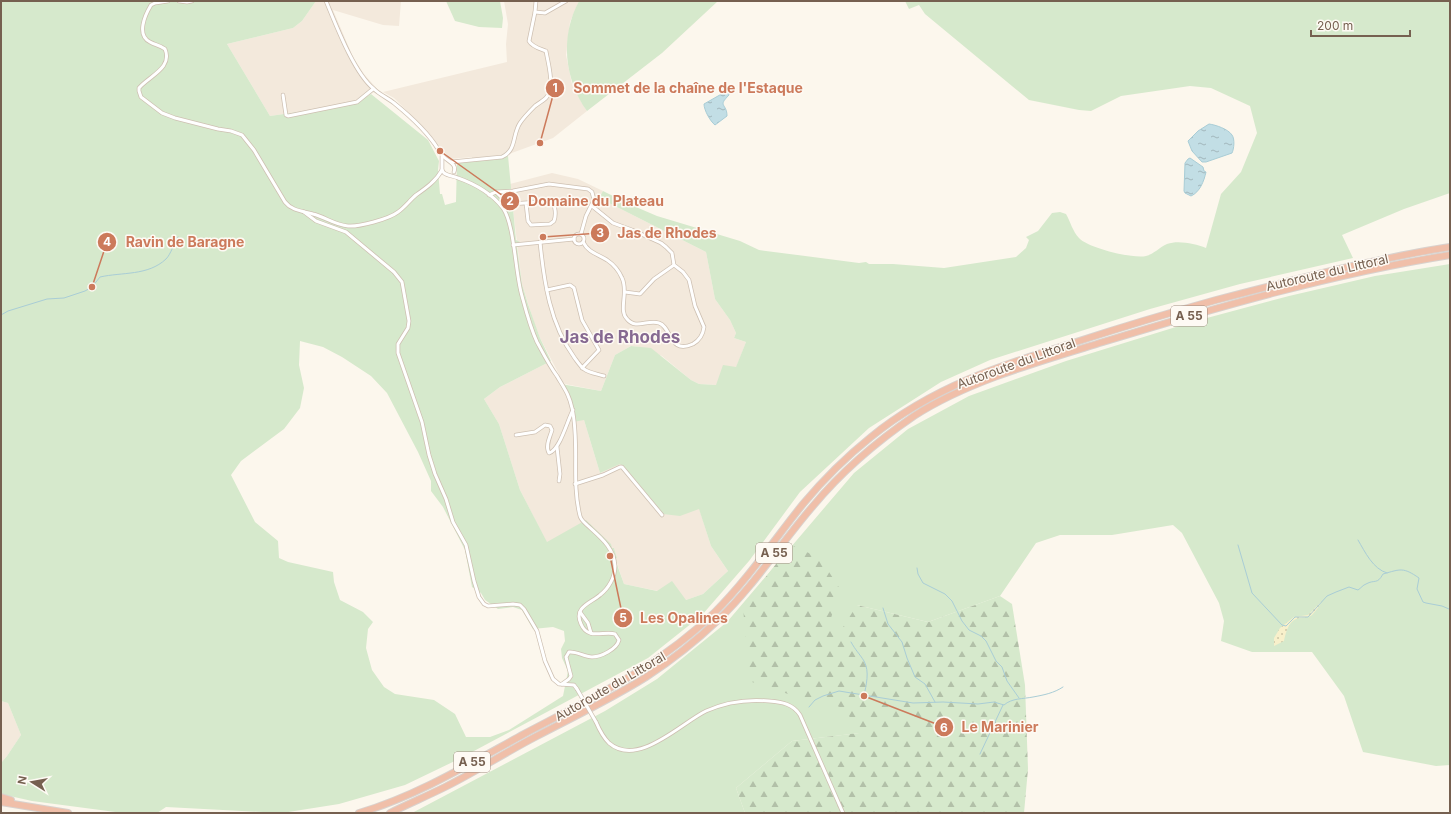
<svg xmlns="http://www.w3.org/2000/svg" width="1451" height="814" font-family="Inter,sans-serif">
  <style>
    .residential { fill: #f3e9dc }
    .grass { fill: #d6e9cc; fill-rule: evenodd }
    .forest { fill: url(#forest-firs) }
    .sand { fill: url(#sand-dots) }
    .water { fill: url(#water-ripples); stroke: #a9cdd6 }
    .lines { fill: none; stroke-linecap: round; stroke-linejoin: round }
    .stream { stroke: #a9cdd6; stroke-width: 1 }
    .minor-casing { stroke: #cec0b2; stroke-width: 4.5 }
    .motorway-casing { stroke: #d9d2ce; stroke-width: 8 }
    .minor { stroke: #fff; stroke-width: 3 }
    .motorway { stroke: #f0bfa9; stroke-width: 6 }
    .minor-bridge-casing { stroke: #cec0b2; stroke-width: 4.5; stroke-linecap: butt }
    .minor-bridge { stroke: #fff; stroke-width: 3 }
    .labels { text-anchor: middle; stroke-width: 3; stroke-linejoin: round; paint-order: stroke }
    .shield { fill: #fefaf4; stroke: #9f8e81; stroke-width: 1 }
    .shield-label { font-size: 12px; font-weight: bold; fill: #766050 }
    .street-label { font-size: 13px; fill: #766050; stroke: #fefaf4 }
    .district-label { font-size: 17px; font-weight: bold; fill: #866991; stroke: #fefaf4 }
    .leader { fill: none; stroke: #cc7a5b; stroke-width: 1.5 }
    .callout-dot { fill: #cc7a5b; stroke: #fefaf4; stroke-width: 1.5 }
    .mark-label { font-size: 12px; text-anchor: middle; font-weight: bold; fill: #fff }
    .callout-label { font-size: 14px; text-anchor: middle; font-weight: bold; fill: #cc7a5b; stroke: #fefaf4; stroke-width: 3; stroke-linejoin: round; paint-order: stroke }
  </style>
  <defs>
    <pattern id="forest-firs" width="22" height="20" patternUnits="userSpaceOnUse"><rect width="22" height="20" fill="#d6e9cc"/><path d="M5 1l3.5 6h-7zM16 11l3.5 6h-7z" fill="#b2c0a8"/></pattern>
    <pattern id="sand-dots" width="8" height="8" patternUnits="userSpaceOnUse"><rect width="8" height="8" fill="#f8f0cb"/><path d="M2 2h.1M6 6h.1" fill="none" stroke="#cdc6a7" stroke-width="1.8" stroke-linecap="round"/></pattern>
    <pattern id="water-ripples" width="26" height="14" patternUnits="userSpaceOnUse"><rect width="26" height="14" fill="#c2dee5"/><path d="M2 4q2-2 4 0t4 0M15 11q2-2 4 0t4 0" fill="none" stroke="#a2b7bc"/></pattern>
  </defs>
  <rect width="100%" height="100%" fill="#fcf7ed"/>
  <g class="residential">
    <path d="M316 1H401L399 26 383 25 333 10 353 57 364 74 378 90 360 100 305 111 270 116 227 44 293 28 302 21Z"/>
    <path d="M504 1H579L570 22 566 55 572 84 582 103 587 111 553 138 509 154 472 158V157L450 159 426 130 394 98 383 92 507 62 506 44 508 24Z"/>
    <path d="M552 173 578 179 603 191 599 198 706 252 715 299 730 320 736 333 734 338 746 342 736 368 716 385 699 384 691 380 662 356 640 347 631 346 615 355 601 391 565 384 563 382 540 338 534 322 522 284 510 184Z"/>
    <path d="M547 363 584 420 600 473 620 463 651 501 680 515 699 508 711 546 728 571 703 594 686 600 658 591 624 584 615 558H617L614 548 547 543 520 490 499 424 484 399 500 387Z"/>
    <path d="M1 701 8 703 21 735 7 756 1 763Z"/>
  </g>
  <g class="grass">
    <path d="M1 1H316L302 21 293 28 227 44 270 116 305 111 360 100 371 94 428 140 439 161 438 170 440 194H442L445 205 456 202 457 162 508 156 516 240 520 242V246L517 247 522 284 528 304 540 338 551 361 500 387 484 399 499 424 520 490 547 542 586 520 611 544 612 548H614L617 558 615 559 624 584 657 591 672 581 686 600 703 594 728 571 711 546 699 509 680 516 663 514 620 464 600 473 584 420 573 422 572 408 561 384 601 391 615 355 631 346 651 348 691 380 699 384 716 385 723 365 736 367 746 342 734 338 736 333 730 320 715 299 706 252 599 198 603 191 629 204 657 216 740 241 759 250 859 263 866 262 869 264H893L944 268 1016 257 1026 248 1029 240 1026 237 1038 231 1052 213 1060 212 1066 214C1070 221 1073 232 1079 238 1088 248 1133 259 1146 256 1154 254 1160 247 1167 244 1179 240 1195 244 1206 248L1221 194 1241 172 1257 133 1250 106 1211 88 1190 86 1121 96 1091 111 1079 110 1029 100 925 14 919 5 909 9 905 1H1450V193L1404 209 1342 235 1353 258 1240 284 1150 309 990 360 941 382 869 428 800 492 749 561 702 615 648 658 459 759 405 785 339 804 282 813 166 807 157 813H123L32 801 1 794V763L7 756 21 735 8 703 1 701ZM300 341 323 347 342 357 371 376 387 393 418 452 431 481V491L443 507 465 550 472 587 481 593 485 600 498 609 513 607 522 610 533 629 553 627 564 631 565 641 561 649 562 658 568 671 563 696 509 730 490 737H466L455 714 434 700 395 694 384 687 372 670 366 648 368 629 373 622 363 612 340 600 334 582 333 572 288 562 279 558 278 541 255 522 231 475 241 461 284 429 300 408 304 388 299 365Z"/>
    <path d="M446 1H500L503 18 502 28 479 27 455 21Z"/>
    <path d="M579 1 586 2 587 1H718L662 53 587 111C564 79 560 36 579 1Z"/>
    <path d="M1450 264V765L1436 766 1363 752 1344 696 1312 652H1252L1221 641 1224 621 1219 603 1182 533 1173 525 1112 535H1060L1036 543 1000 596 928 622 857 605 860 733 792 741 736 788 745 813H412L605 711 657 679 727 622 854 473 908 429 969 396 1066 361 1192 322 1289 296 1375 276Z"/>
  </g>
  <path class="forest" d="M791 545 820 558 840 589 831 618 835 640 857 605 928 622 1000 596 1012 604 1025 685 1028 769 1024 813H745L736 788 792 741 859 733 845 709 816 698 794 696 746 680V645L743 606Z"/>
  <path class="sand" d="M1322 601C1319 606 1316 611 1312 615 1308 618 1304 617 1300 618 1289 619 1286 632 1284 641L1274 646V638L1280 628 1294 617 1308 615Z"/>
  <g class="water">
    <path d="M725 92H728L729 95C717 107 727 103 727 116L715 125C710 121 704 110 704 104Z"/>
    <path d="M1209 124C1216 125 1228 129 1232 135 1235 139 1234 149 1232 153L1206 162H1202L1192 151 1188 141 1198 131Z"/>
    <path d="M1190 158 1203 167 1204 171 1206 172C1204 181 1200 192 1191 196L1185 193 1184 191 1185 163 1188 159Z"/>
  </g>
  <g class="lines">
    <g class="stream">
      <path d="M1 315 8 311 47 299 64 298 85 291 92 287 100 277C122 272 148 276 166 259 171 254 174 243 178 237"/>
      <path d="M1358 540C1365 552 1373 569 1387 573"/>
      <path d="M1238 545 1252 593 1282 625 1286 626 1295 617H1308L1327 596 1336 592 1349 587 1358 590C1361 588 1363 585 1366 584 1375 579 1377 585 1383 574 1401 569 1403 567 1419 578L1417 589 1423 602 1426 603 1442 606 1449 609"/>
      <path d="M917 568 918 574 923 583 945 594 952 601 962 621 969 630 981 636 986 641 996 661 1002 667 1007 681 1019 698"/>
      <path d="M883 608 888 624 902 642 907 658 915 677 925 684 935 702"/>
      <path d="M851 642C856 651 859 653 864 661 870 672 866 685 864 696"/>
      <path d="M809 707 815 700 823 696 839 691 913 703 943 702 978 704 994 702 1004 705C1012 698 1023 699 1033 697 1044 695 1054 693 1063 687"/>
      <path d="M980 754 1003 705"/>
    </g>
    <defs>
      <g id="minor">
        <path d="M168 1 155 3 151 5C145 15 136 35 150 42 155 45 160 45 165 49 173 68 149 76 139 88V91L141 97 162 113 175 118 218 129 231 131 242 135 254 150 285 202C292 211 303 211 313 214 325 217 335 225 348 226 359 227 389 219 398 212 405 207 410 200 416 195 426 188 436 181 442 170"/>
        <path d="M179 1 187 2 192 1"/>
        <path d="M326 1C336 25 354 73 374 89 380 95 388 98 394 103 410 116 427 131 438 149 440 152 441 154 444 157 449 162 457 164 454 172"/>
        <path d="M535 12 545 13 566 1"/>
        <path d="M283 95 286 115 288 116 357 102 373 89"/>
        <path d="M442 156V170L444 173C448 176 454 176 458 178 475 184 492 194 503 208 515 226 515 273 522 296 526 311 530 327 537 342 543 353 549 365 557 376 564 388 569 394 572 408 580 444 571 480 580 516 581 520 584 522 587 525 600 537 614 547 615 566 615 577 609 588 600 595 591 603 573 607 581 624 588 641 605 630 615 634L619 640C617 649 601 657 592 657 584 657 577 651 569 652L566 657 571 676 569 679 562 684"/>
        <path d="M451 162 502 157C517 150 512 135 520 123 524 117 530 111 535 106 541 101 547 100 550 91 553 79 548 63 546 51 541 49 532 47 529 41L535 12 536 1"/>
        <path d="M496 192 503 199 511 204 551 201C556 205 556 216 554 221L550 224 531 225 528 221 526 203"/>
        <path d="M489 195 496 192 513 191 549 184 588 189 592 192 594 200 586 216 581 234"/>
        <path d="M304 212 316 221 346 232 394 272 402 282 409 321 408 328 398 344V353L422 422 429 455 435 474 446 499 453 522 466 545 474 581 479 597 484 604 488 606 513 604 520 605 524 609 537 631 545 661 553 679 559 684 574 685 577 689"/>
        <circle cx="579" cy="239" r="5"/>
        <path d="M540 242C544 282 550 324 574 357 577 361 580 366 584 369 589 373 598 374 604 376"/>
        <path d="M583 242C588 252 597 254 607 260 613 264 619 271 622 278 629 292 618 310 627 319 636 330 648 319 659 323 672 327 669 355 693 344 700 340 703 335 704 327L695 306 689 280 683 272 674 265 672 253 666 247 661 243 632 230 613 223 592 206"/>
        <path d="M513 245 574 239"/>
        <path d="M547 290 570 285 574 288 582 320 599 350 582 368"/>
        <path d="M625 292 640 294 654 279 674 265"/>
        <path d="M516 435 535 432 545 425 550 426 552 430C550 437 545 446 549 453 560 450 567 421 573 410"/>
        <path d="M557 447 560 474 559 481"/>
        <path d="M575 484 603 475 620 467H622L662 515"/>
        <path d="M580 612 588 623 591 633"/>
        <path d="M596 722C599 729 603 737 609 743 638 768 681 723 706 711 726 702 747 699 769 701 782 702 793 704 800 715L843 813"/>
      </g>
      <g id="motorway">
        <path d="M1 797 11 800"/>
        <path d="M1 802 68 813"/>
        <path d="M359 813C417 796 471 763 524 734 592 698 660 666 715 612 748 579 774 540 803 504 823 480 846 457 871 437 932 387 1001 365 1076 342 1122 327 1169 313 1216 300 1258 289 1301 278 1344 268 1380 260 1414 252 1450 247"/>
        <path d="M390 813C408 804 427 796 445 787 477 771 506 752 537 736 573 717 611 699 646 677 672 660 696 641 718 620 754 586 781 543 813 506 842 471 876 442 914 416 968 381 1041 361 1103 342 1217 307 1332 274 1450 255"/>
      </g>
    </defs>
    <use href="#minor" class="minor-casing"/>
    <use href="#motorway" class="motorway-casing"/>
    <use href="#minor" class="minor"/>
    <use href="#motorway" class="motorway"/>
    <defs>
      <path id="minor-bridge" d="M577 689 596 722"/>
    </defs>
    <use href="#minor-bridge" class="minor-bridge-casing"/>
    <use href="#minor-bridge" class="minor-bridge"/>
  </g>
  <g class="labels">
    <g class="shield">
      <rect x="1171" y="306" width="36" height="20" rx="3"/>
      <rect x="756" y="543" width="36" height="20" rx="3"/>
      <rect x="454" y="752" width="36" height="20" rx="3"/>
    </g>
    <g class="shield-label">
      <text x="1189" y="320">A 55</text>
      <text x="774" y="557">A 55</text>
      <text x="472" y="766">A 55</text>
    </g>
    <g class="street-label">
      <text transform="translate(1327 272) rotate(-13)" y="5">Autoroute du Littoral</text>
      <text transform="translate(1016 363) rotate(-20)" y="5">Autoroute du Littoral</text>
      <text transform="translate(610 686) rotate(-30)" y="5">Autoroute du Littoral</text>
    </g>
    <g class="district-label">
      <text x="620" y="343">Jas de Rhodes</text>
    </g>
  </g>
  <path class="leader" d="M540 143L555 88M440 151L510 201M543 237L600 233M92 287L107 242M610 556L623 618M864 696L944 727"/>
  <g class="callout-dot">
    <circle cx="540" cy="143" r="4"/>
    <circle cx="440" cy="151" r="4"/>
    <circle cx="543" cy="237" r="4"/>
    <circle cx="92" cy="287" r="4"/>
    <circle cx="610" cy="556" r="4"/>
    <circle cx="864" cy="696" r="4"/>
    <circle cx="555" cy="88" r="10"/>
    <circle cx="510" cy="201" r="10"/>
    <circle cx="600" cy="233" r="10"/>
    <circle cx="107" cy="242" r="10"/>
    <circle cx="623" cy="618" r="10"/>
    <circle cx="944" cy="727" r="10"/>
  </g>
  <g class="mark-label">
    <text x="555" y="92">1</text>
    <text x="510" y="205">2</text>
    <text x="600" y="237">3</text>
    <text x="107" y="246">4</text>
    <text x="623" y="622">5</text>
    <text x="944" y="732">6</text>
  </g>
  <g class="callout-label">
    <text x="688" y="93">Sommet de la chaîne de l'Estaque</text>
    <text x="596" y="206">Domaine du Plateau</text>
    <text x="667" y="238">Jas de Rhodes</text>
    <text x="185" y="247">Ravin de Baragne</text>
    <text x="684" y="623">Les Opalines</text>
    <text x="1000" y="732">Le Marinier</text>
  </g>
  <rect width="1451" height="814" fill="none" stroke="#766050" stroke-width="4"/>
  <g transform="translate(32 782) rotate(281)" stroke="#fefaf4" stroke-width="3" paint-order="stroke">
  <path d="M0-3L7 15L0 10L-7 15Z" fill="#766050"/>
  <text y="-6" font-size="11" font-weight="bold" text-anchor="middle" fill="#766050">N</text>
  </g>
  <path d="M1311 30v6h99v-6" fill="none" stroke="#766050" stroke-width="2"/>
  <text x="1317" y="30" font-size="12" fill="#766050" stroke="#fefaf4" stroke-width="3" paint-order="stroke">200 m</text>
</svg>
